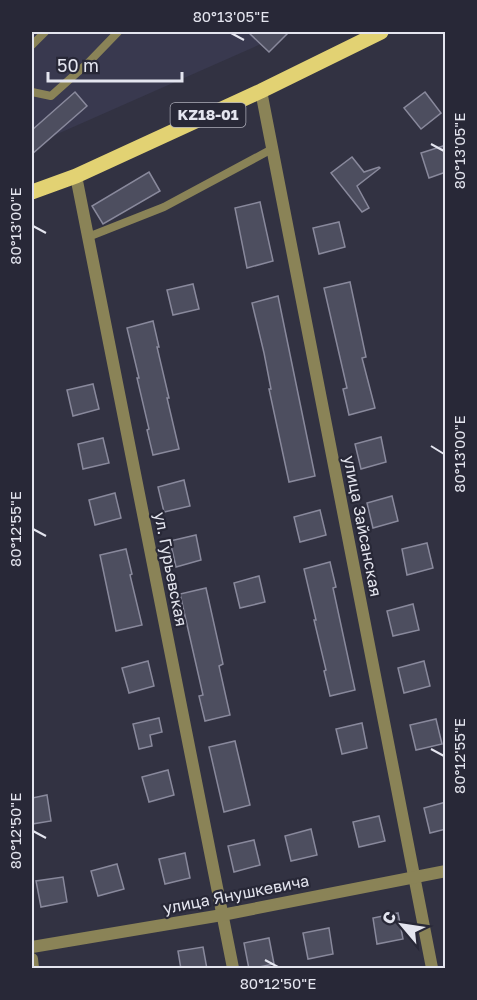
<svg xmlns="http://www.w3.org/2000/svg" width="477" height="1000" font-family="'Golos Text',sans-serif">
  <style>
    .built { fill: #39394f }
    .building { fill: #4d4e5f; stroke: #89899c; stroke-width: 1.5 }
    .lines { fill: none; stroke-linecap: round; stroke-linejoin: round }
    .service { stroke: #8a8357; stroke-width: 8 }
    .minor { stroke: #8a8357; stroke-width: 12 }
    .primary { stroke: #e2d273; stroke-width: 15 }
    .ticks { fill: none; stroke: #e4e5ef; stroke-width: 2 }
    .labels { text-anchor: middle; stroke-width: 4.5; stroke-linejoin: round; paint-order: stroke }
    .shield { fill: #282837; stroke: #acacb8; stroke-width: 1.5 }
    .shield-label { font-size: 15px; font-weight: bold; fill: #e4e5ef }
    .street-label { font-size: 16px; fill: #e4e5ef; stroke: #282837 }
    .neatline { fill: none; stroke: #e4e5ef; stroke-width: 2 }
    .ticks-label { font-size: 15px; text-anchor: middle; fill: #e4e5ef }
  </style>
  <rect width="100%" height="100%" fill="#323242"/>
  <path class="built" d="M32 32H288L46 139 32 128Z"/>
  <g class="building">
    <path d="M248 32H289L269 52Z"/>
    <path d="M75 92 87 106 32 154V130Z"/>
    <path d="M425 92 441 113 421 129 404 108Z"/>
    <path d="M446 145V172L429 178 421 153Z"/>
    <path d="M352 157 364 172 379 167 380 168 357 186 369 208 362 212 331 173Z"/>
    <path d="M149 172 160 191 103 224 92 206Z"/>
    <path d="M260 202 273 261 247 268 235 208Z"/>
    <path d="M339 222 345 247 319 254 313 228Z"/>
    <path d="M350 282 366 357 362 358 375 408 349 415 343 389 347 388 324 288Z"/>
    <path d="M193 284 199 309 173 315 167 290Z"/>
    <path d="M278 296 315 476 289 482 269 389H271L264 353 252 303Z"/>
    <path d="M153 321 159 347H157L169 398H167L179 449 153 455 147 430 149 429 137 378H139L127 328Z"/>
    <path d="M93 384 99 409 73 416 67 390Z"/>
    <path d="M381 437 386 462 361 469 355 444Z"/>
    <path d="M103 438 109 463 83 469 78 444Z"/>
    <path d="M184 480 190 506 164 512 158 487Z"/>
    <path d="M115 493 121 518 95 525 89 500Z"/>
    <path d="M392 496 398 521 373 528 367 503Z"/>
    <path d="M320 510 326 535 300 542 294 517Z"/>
    <path d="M196 535 201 560 176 567 170 541Z"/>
    <path d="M427 543 433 568 407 575 402 549Z"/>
    <path d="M126 549 132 574 130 575 142 625 116 631 100 555Z"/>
    <path d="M330 562 336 587 333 588 355 690 330 696 324 671 326 670 314 620H316L304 569Z"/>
    <path d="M259 576 265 602 240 608 234 583Z"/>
    <path d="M206 588 223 664 219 666 230 715 205 721 199 696 203 695 180 594Z"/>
    <path d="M413 604 419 630 393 636 387 611Z"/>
    <path d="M148 661 154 686 129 693 122 668Z"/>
    <path d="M424 661 430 686 404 693 398 668Z"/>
    <path d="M159 718 162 732 150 735 152 746 139 749 133 724Z"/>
    <path d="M436 719 442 744 416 750 410 725Z"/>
    <path d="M362 723 367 748 342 754 336 729Z"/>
    <path d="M235 741 250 805 224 812 209 747Z"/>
    <path d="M168 770 174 795 149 802 142 777Z"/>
    <path d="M47 795 51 821 32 824V798Z"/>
    <path d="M446 802V829L430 833 424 808Z"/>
    <path d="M379 816 385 841 359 847 353 822Z"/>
    <path d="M311 829 317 855 291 861 285 836Z"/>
    <path d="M254 840 260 865 234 872 228 846Z"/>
    <path d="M185 853 190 878 165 884 159 859Z"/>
    <path d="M117 864 124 889 98 896 91 871Z"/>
    <path d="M63 877 67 902 41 907 36 881Z"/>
    <path d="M398 913 403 939 377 944 373 918Z"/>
    <path d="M329 928 333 954 308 959 303 933Z"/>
    <path d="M269 938 274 964 249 969 244 943Z"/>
    <path d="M203 947 207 969H181L178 951Z"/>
  </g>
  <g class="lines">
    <g class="service">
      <path d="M32 45 45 32"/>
      <path d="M32 92 51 96 89 62 118 32"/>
      <path d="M88 237 164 207 272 149"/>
    </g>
    <g class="minor">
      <path d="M261 91 432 968"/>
      <path d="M76 176 233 968"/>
      <path d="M32 947 222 915 446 871"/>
      <path d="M32 959 33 968"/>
    </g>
    <path class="primary" d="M32 192 76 176 261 91 381 32"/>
  </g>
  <path class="ticks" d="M231 33 244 40M431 144 444 151M33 226 46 233M431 446 444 454M33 529 46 536M431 749 444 756M33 831 46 838M265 960 278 967"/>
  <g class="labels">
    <rect class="shield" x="170.5" y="103" width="75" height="24" rx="4.5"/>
    <g class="shield-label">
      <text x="208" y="120">KZ18-01</text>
    </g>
    <g class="street-label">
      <text transform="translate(363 526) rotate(79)" y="6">улица Зайсанская</text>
      <text transform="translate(171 569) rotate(79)" y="6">ул. Гурьевская</text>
      <text transform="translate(236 894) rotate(-11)" y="6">улица Янушкевича</text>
    </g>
  </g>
  <rect width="477" height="1000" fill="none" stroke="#282837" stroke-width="66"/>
  <g transform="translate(402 925) rotate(299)" stroke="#282837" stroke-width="4.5" paint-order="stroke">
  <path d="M0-4.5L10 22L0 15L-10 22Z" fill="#e4e5ef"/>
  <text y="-9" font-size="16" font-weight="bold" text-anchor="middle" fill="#e4e5ef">С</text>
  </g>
  <path d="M48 72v9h134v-9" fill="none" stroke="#e4e5ef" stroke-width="3"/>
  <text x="57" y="72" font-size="18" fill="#e4e5ef" stroke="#282837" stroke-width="4.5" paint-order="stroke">50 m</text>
  <rect x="33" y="33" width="411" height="934" class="neatline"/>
  <g class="ticks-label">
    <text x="231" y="22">80°13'05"E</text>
    <text transform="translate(460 151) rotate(-90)" y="5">80°13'05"E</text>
    <text transform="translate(16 226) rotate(-90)" y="5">80°13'00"E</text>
    <text transform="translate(460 454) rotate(-90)" y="5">80°13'00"E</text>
    <text transform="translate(16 529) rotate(-90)" y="5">80°12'55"E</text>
    <text transform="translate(460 756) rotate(-90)" y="5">80°12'55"E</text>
    <text transform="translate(16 831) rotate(-90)" y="5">80°12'50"E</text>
    <text x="278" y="989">80°12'50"E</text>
  </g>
</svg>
